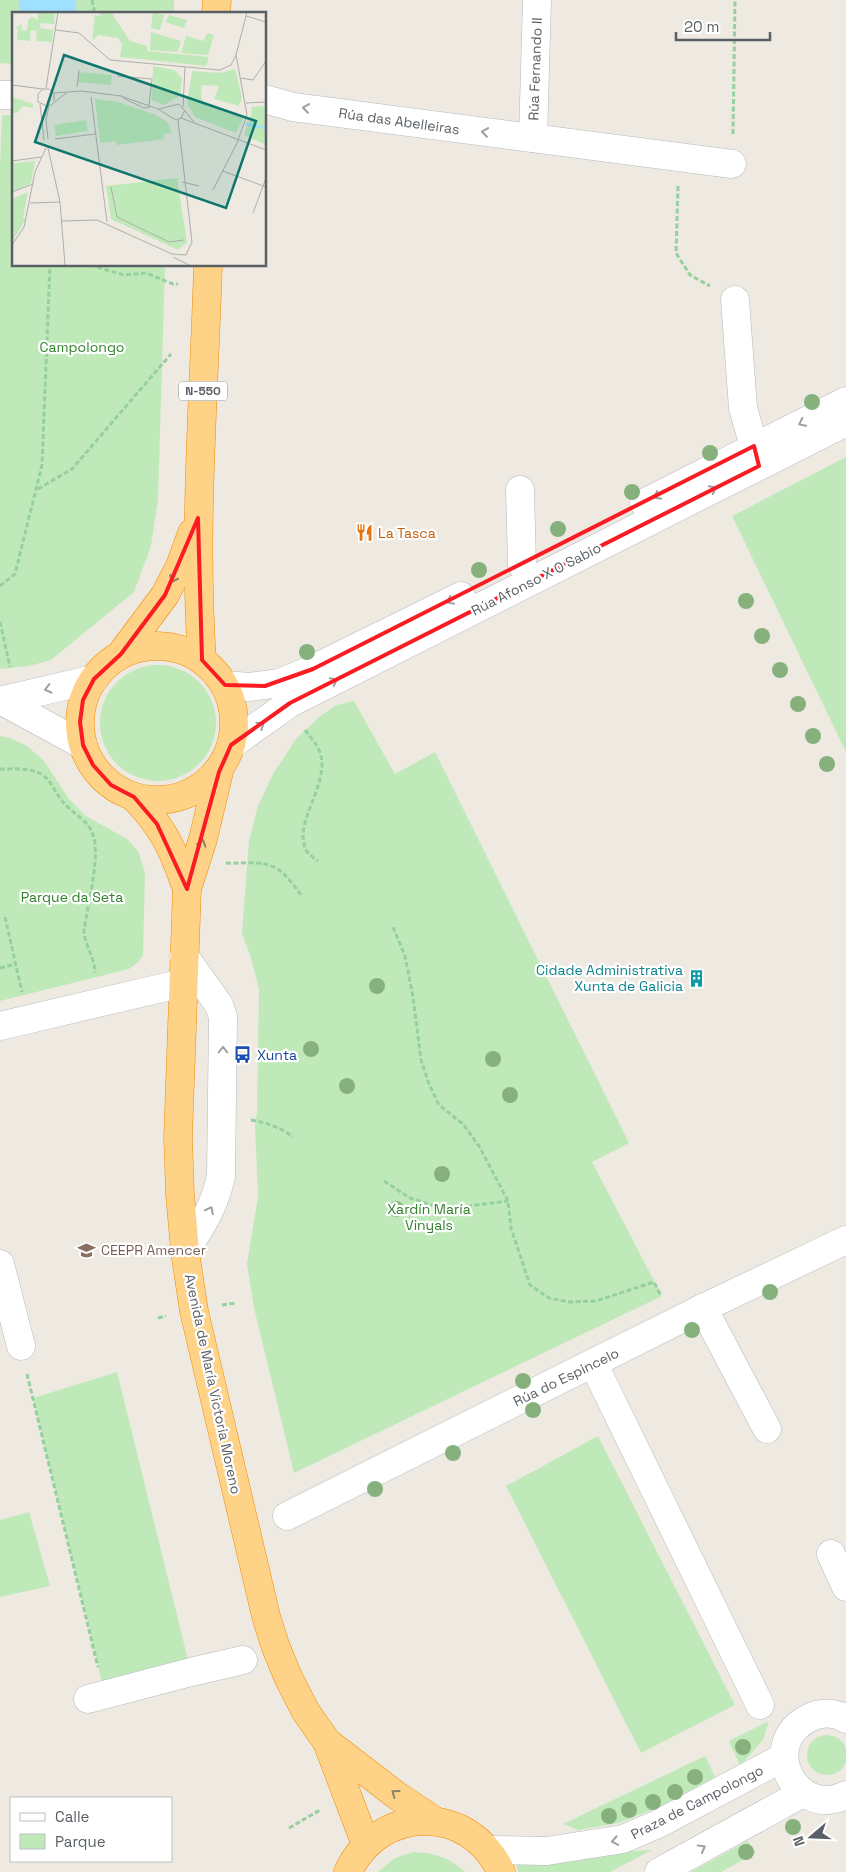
<svg xmlns="http://www.w3.org/2000/svg" width="846" height="1872" font-family="'Space Grotesk',sans-serif">
  <style>
    .green { fill: #c0e9ba }
    .lines { fill: none; stroke-linecap: round; stroke-linejoin: round }
    .river { stroke: #a0e0ff; stroke-width: 56 }
    .street-casing { stroke: #b4b9bd; stroke-width: 29 }
    .secondary-casing { stroke: #b5babf; stroke-width: 29 }
    .highway-casing { stroke: #ef8900; stroke-width: 29 }
    .path { stroke: #95d09e; stroke-width: 3; stroke-dasharray: 5 2.5; stroke-linecap: butt }
    .street { stroke: #fff; stroke-width: 28 }
    .secondary { stroke: #fff; stroke-width: 28 }
    .highway { stroke: #ffd387; stroke-width: 28 }
    .tree { fill: #86b17d }
    .oneway { stroke: #9b9fa2 }
    .oneway2 { stroke: #8b826e }
    .marked { fill: none; stroke: #fa1b23; stroke-width: 4; stroke-linejoin: round }
    .labels { text-anchor: middle; stroke-width: 4.5; stroke-linejoin: round; paint-order: stroke }
    .shield { fill: #fff; stroke: #8b8f92; stroke-width: 1 }
    .shield-label { font-size: 12px; font-weight: bold; fill: #595f64 }
    .street-label { font-size: 14px; fill: #595f64; stroke: #fff }
    .park-label { font-size: 14px; fill: #30822b; stroke: #fff }
    .food-label { font-size: 14px; fill: #c56008; stroke: #fff; text-anchor: start }
    .culture-label { font-size: 14px; fill: #0d838f; stroke: #fff; text-anchor: end }
    .transit-label { font-size: 14px; fill: #164399; stroke: #fff; text-anchor: start }
    .education-label { font-size: 14px; fill: #785e54; stroke: #fff; text-anchor: start }
    .inset-river { fill: none; stroke: #a0e0ff; stroke-width: 2.5 }
    .inset-road { fill: none; stroke: #aeaeab; stroke-width: 1 }
    .view { fill: #0f766e; fill-opacity: 0.15; stroke: #0f766e; stroke-width: 2.5 }
    .inset-edge { fill: none; stroke: #595f64; stroke-width: 2.5 }
  </style>
  <rect width="100%" height="100%" fill="#eeeae1"/>
  <g class="green">
    <path d="M0 0H174V14H14V64L0 63Z"/>
    <path d="M2 115H14V265H165L158 499 151 546 134 592 51 660 29 666 0 669V165Z"/>
    <path d="M846 457V752L732 516Z"/>
    <circle cx="158" cy="723" r="58"/>
    <path d="M354 701 395 774 435 752 629 1143 592 1162 662 1296 294 1473 254 1308 247 1264 258 1196 255 1125 257 1112 259 989 251 958 242 933 249 841 258 806 273 774 296 739 319 717 336 705Z"/>
    <path d="M0 736 10 738 27 746 44 761 69 799 86 816 127 839 138 851 145 873 143 956 137 963 129 969 0 1001Z"/>
    <path d="M117 1372 191 1672 105 1694 33 1398Z"/>
    <path d="M598 1436 735 1705 641 1753 506 1486Z"/>
    <path d="M29 1512 50 1586 0 1597V1520Z"/>
    <path d="M769 1721 763 1740 740 1766 729 1741Z"/>
    <circle cx="827" cy="1755" r="20"/>
    <path d="M705 1756 715 1777 659 1807 619 1823 578 1830 563 1824Z"/>
    <path d="M748 1841 756 1853 721 1872H691Z"/>
    <path d="M652 1850 610 1872H518L515 1857Z"/>
    <path d="M413 1852C434 1853 449 1857 465 1872H378L395 1858Z"/>
  </g>
  <g class="lines">
    <path class="river" d="M47 0 49 14"/>
    <defs>
      <g id="street">
        <path d="M0 95H14"/>
        <path d="M265 99 293 107 732 164"/>
        <path d="M533 138 537 0"/>
        <path d="M735 300 743 408 759 464"/>
        <path d="M520 490 522 565"/>
        <path d="M644 503 846 401"/>
        <path d="M225 685 249 687 280 683 313 669 461 596"/>
        <path d="M0 701 94 679"/>
        <path d="M2 701 83 745"/>
        <path d="M231 745 290 703 846 422"/>
        <path d="M184 956 219 1005 223 1017 221 1176C215 1206 201 1226 185 1252"/>
        <path d="M0 1026 183 983"/>
        <path d="M0 1264 21 1346"/>
        <path d="M703 1308 767 1429"/>
        <path d="M593 1363 760 1705"/>
        <path d="M287 1516 703 1308 846 1240"/>
        <path d="M831 1554 846 1587"/>
        <path d="M88 1699 191 1672 243 1660"/>
      </g>
      <g id="secondary">
        <path d="M846 1719C835 1712 820 1712 809 1718 757 1744 796 1820 846 1795"/>
        <path d="M488 1850 547 1851 623 1839 658 1824 784 1757"/>
        <path d="M659 1872 803 1793"/>
      </g>
      <g id="highway">
        <path d="M216 14 217 0"/>
        <circle cx="157" cy="723" r="77"/>
        <path d="M121 654 165 595 180 566 192 533"/>
        <path d="M202 660C193 528 204 397 208 265"/>
        <path d="M219 772 203 839 187 889 178 1138 180 1194 185 1252 194 1311 266 1616 275 1645 288 1677 306 1712 327 1742 366 1845"/>
        <path d="M134 797C142 806 151 815 157 825 171 844 179 867 187 889"/>
        <path d="M327 1742 396 1795 435 1821"/>
        <path d="M348 1872C379 1805 470 1803 501 1872"/>
      </g>
    </defs>
    <use href="#street" class="street-casing"/>
    <use href="#secondary" class="secondary-casing"/>
    <use href="#highway" class="highway-casing"/>
    <g class="path">
      <path d="M92 0 95 14"/>
      <path d="M733 134 735 0"/>
      <path d="M678 186 676 253 690 275 710 286"/>
      <path d="M90 265 124 275 146 273 173 284H178"/>
      <path d="M38 489 72 469 171 354"/>
      <path d="M0 586 15 574 42 465 50 265"/>
      <path d="M0 622 10 667"/>
      <path d="M305 730C311 738 319 746 321 756 328 787 293 823 306 850 308 854 314 858 318 861"/>
      <path d="M0 769C13 769 35 767 45 777 52 783 56 794 63 802 71 812 87 820 92 832 102 853 87 907 84 931 85 946 95 958 95 973"/>
      <path d="M226 863C241 864 260 860 274 867 286 873 294 886 302 896"/>
      <path d="M5 917 22 992"/>
      <path d="M393 927 405 956 413 997 421 1060 429 1084 439 1105 463 1124 479 1146 508 1201 511 1228 530 1285 549 1298 569 1302 596 1301 654 1282 661 1296"/>
      <path d="M0 968 16 964"/>
      <path d="M251 1120C267 1123 280 1127 293 1137"/>
      <path d="M384 1181 410 1198 444 1209 508 1201"/>
      <path d="M222 1305 236 1303"/>
      <path d="M158 1318 166 1316"/>
      <path d="M27 1374 98 1667"/>
      <path d="M289 1828 320 1810"/>
    </g>
    <use href="#street" class="street"/>
    <use href="#secondary" class="secondary"/>
    <use href="#highway" class="highway"/>
  </g>
  <g class="tree">
    <circle cx="812" cy="402" r="8"/>
    <circle cx="710" cy="453" r="8"/>
    <circle cx="632" cy="492" r="8"/>
    <circle cx="558" cy="529" r="8"/>
    <circle cx="479" cy="570" r="8"/>
    <circle cx="746" cy="601" r="8"/>
    <circle cx="762" cy="636" r="8"/>
    <circle cx="307" cy="652" r="8"/>
    <circle cx="780" cy="670" r="8"/>
    <circle cx="798" cy="704" r="8"/>
    <circle cx="813" cy="736" r="8"/>
    <circle cx="827" cy="764" r="8"/>
    <circle cx="377" cy="986" r="8"/>
    <circle cx="311" cy="1049" r="8"/>
    <circle cx="493" cy="1059" r="8"/>
    <circle cx="347" cy="1086" r="8"/>
    <circle cx="510" cy="1095" r="8"/>
    <circle cx="442" cy="1174" r="8"/>
    <circle cx="396" cy="1209" r="8"/>
    <circle cx="770" cy="1292" r="8"/>
    <circle cx="692" cy="1330" r="8"/>
    <circle cx="523" cy="1381" r="8"/>
    <circle cx="533" cy="1410" r="8"/>
    <circle cx="453" cy="1453" r="8"/>
    <circle cx="375" cy="1489" r="8"/>
    <circle cx="743" cy="1747" r="8"/>
    <circle cx="695" cy="1777" r="8"/>
    <circle cx="675" cy="1792" r="8"/>
    <circle cx="653" cy="1802" r="8"/>
    <circle cx="629" cy="1810" r="8"/>
    <circle cx="609" cy="1816" r="8"/>
    <circle cx="793" cy="1827" r="8"/>
    <circle cx="746" cy="1852" r="8"/>
  </g>
  <defs><path id="oneway-chevron" d="M-2-3.5L2.5 0L-2 3.5" fill="none" stroke-width="1.6" stroke-linecap="round" stroke-linejoin="round" transform="scale(1.25)"/></defs>
  <g class="oneway">
    <use href="#oneway-chevron" transform="translate(306 108) rotate(-172)"/>
    <use href="#oneway-chevron" transform="translate(485 132) rotate(-172)"/>
    <use href="#oneway-chevron" transform="translate(802 423) rotate(154)"/>
    <use href="#oneway-chevron" transform="translate(713 489) rotate(-27)"/>
    <use href="#oneway-chevron" transform="translate(657 496) rotate(153)"/>
    <use href="#oneway-chevron" transform="translate(450 601) rotate(154)"/>
    <use href="#oneway-chevron" transform="translate(334 681) rotate(-27)"/>
    <use href="#oneway-chevron" transform="translate(48 689) rotate(166)"/>
    <use href="#oneway-chevron" transform="translate(261 725) rotate(-35)"/>
    <use href="#oneway-chevron" transform="translate(223 1050) rotate(-90)"/>
    <use href="#oneway-chevron" transform="translate(210 1210) rotate(-64)"/>
    <use href="#oneway-chevron" transform="translate(615 1841) rotate(169)"/>
    <use href="#oneway-chevron" transform="translate(702 1848) rotate(-29)"/>
  </g>
  <g class="oneway2">
    <use href="#oneway-chevron" transform="translate(173 579) rotate(117)"/>
    <use href="#oneway-chevron" transform="translate(202 843) rotate(-74)"/>
    <use href="#oneway-chevron" transform="translate(395 1793) rotate(-144)"/>
  </g>
  <path class="marked" d="M754 446 759 466 290 703 231 745 219 772 187 889 157 824 134 797 111 785 93 765 83 745 80 722 83 700 94 679 121 654 165 595 198 518 202 660 225 685 265 686 313 669Z"/>
  <defs>
    <symbol id="restaurant-bare" viewBox="-9 -9 18 18"><path d="M-5-6h1v4h1v-4h1v4h1v-4h1v5L-1.5 .5V6h-2V.5L-5-1ZM5-6V6H3V1.5H1.5Q1.5-4 5-6Z" fill="#e8710a" stroke="#fff" stroke-width="2.5" paint-order="stroke"/></symbol>
    <symbol id="building-bare" viewBox="-9 -9 18 18"><path d="M-4-6H4V6H1V3H-1V6H-4ZM-2.5-4.3h1.7v1.8h-1.7ZM.8-4.3h1.7v1.8H.8ZM-2.5-1h1.7V.8h-1.7ZM.8-1h1.7V.8H.8Z" fill="#0f9aa8" stroke="#fff" stroke-width="2.5" paint-order="stroke"/></symbol>
    <symbol id="bus-bare" viewBox="-9 -9 18 18"><path d="M-5-6H5V4H4V6H2V4H-2V6H-4V4H-5ZM-3.5-4V0h7V-4ZM-3.5 1.2v1.5H-2V1.2ZM2 1.2v1.5H3.5V1.2Z" fill="#1a4fb4" stroke="#fff" stroke-width="2.5" paint-order="stroke"/></symbol>
    <symbol id="school-bare" viewBox="-9 -9 18 18"><path d="M0-5L7-2L0 1L-7-2ZM-4 1L0 2.5L4 1V4Q0 6-4 4Z" fill="#8d6e63" stroke="#fff" stroke-width="2.5" paint-order="stroke"/></symbol>
  </defs>
  <g fill-rule="evenodd">
    <use href="#restaurant-bare" x="352" y="520" width="25" height="25"/>
    <use href="#building-bare" x="684" y="966" width="25" height="25"/>
    <use href="#bus-bare" x="230" y="1042" width="25" height="25"/>
    <use href="#school-bare" x="74" y="1238" width="25" height="25"/>
  </g>
  <g class="labels">
    <rect class="shield" x="179" y="381.5" width="48" height="19" rx="4"/>
    <g class="shield-label">
      <text x="203" y="395">N-550</text>
    </g>
    <g class="street-label">
      <text transform="translate(535 69) rotate(-88)" y="5">Rúa Fernando II</text>
      <text transform="translate(399 121) rotate(8)" y="5">Rúa das Abelleiras</text>
      <text transform="translate(536 579) rotate(-27)" y="5">Rúa Afonso X O Sabio</text>
      <text transform="translate(566 1377) rotate(-26)" y="5">Rúa do Espincelo</text>
      <text transform="translate(213 1384) rotate(78)" y="5">Avenida de María Victoria Moreno</text>
      <text transform="translate(697 1802) rotate(-27)" y="5">Praza de Campolongo</text>
    </g>
    <g class="park-label">
      <text x="82" y="352">Campolongo</text>
      <text x="72" y="902">Parque da Seta</text>
      <text x="429" y="1214">Xardín María<tspan x="429" dy="16">Vinyals</tspan></text>
    </g>
    <g class="food-label">
      <text x="378" y="538">La Tasca</text>
    </g>
    <g class="culture-label">
      <text x="683" y="975">Cidade Administrativa<tspan x="683" dy="16">Xunta de Galicia</tspan></text>
    </g>
    <g class="transit-label">
      <text x="257" y="1060">Xunta</text>
    </g>
    <g class="education-label">
      <text x="101" y="1255">CEEPR Amencer</text>
    </g>
  </g>
  <g transform="translate(12 12)">
    <rect width="254" height="254" fill="#eeeae1"/>
    <path d="M26 0H43L42 12 28 11V16L41 18 40 30 24 29 25 19 19 18 18 29 5 28 6 17 3 16 10 12 9 18 15 19 16 8 20 5 26 8ZM87 0H99L118 29 135 34V39L197 45 194 54 108 45 110 32 106 26 86 23 80 29 83 3 89 4ZM141 0 152 3 148 18 139 16ZM157 3 175 8 172 16 153 10ZM139 20 169 29 166 40 138 38ZM195 21 202 23 196 43 169 41 174 24 192 29ZM141 54 162 58 170 66 168 84 152 93 140 88ZM223 57 230 85 227 94 202 87 207 74 190 73 189 85 191 89 232 105 224 121 183 105 175 91 180 59 208 61ZM67 60 100 63 99 73 66 70ZM0 85 21 92V96L10 94 5 101 0 100ZM83 87 106 90 142 102 155 110 160 121 151 122 152 127 105 133 104 129 88 131ZM254 94V129L252 132 232 123 240 100 239 95ZM74 108 76 119 44 124 42 113ZM23 149 19 171 0 180V151ZM165 166 175 230 166 238 99 207 94 174ZM16 180 11 206 14 207 0 230V187Z" fill="#c0e9ba"/>
    <path class="inset-river" d="M234 112 254 116"/>
    <path class="inset-road" d="M234 4 254 10M44 18 67 21 98 48 208 58 219 53 224 43M105 64 140 67 137 93M229 66 241 68 254 49M0 73 31 77M65 75 67 58M34 76 46 0M42 81 69 79 109 84 146 97 164 108 169 106 173 98M79 85 95 210M111 86 132 96 138 95M42 89V81L37 77H31L26 82V90L35 94 39 93 54 81M234 91 254 90M28 92 32 128M171 95 173 55M147 97 167 92 182 110M169 106 254 138M36 127 34 108 37 94M43 127 83 122M36 136 48 190 53 253M0 149 29 145M211 159 254 175M170 170 187 174M99 175 105 205 157 230 172 228M201 178 225 131 235 103 224 43 235 0M0 180 21 172M18 191 48 190M241 201 254 166M50 209 85 208 160 242 174 243 180 230 166 108M0 233 12 215 23 160 34 136M161 245 177 253"/>
    <path class="view" d="M52 43 244 109 214 196 23 130Z"/>
    <rect width="254" height="254" class="inset-edge"/>
  </g>
  <rect x="10" y="1797" width="162" height="65" fill="#ffffff" stroke="#bdbfc1"/>
  <rect x="20" y="1813" width="25" height="8" fill="#ffffff" stroke="#bdbfc1"/>
  <text x="55" y="1822" font-size="15" fill="#595f64">Calle</text>
  <rect x="20" y="1834" width="25" height="15" fill="#c0e9ba" stroke="#bdbfc1"/>
  <text x="55" y="1847" font-size="15" fill="#595f64">Parque</text>
  <g transform="translate(811 1837) rotate(251)" stroke="#ffffff" stroke-width="4" paint-order="stroke">
  <path d="M0-4L9 19L0 12L-9 19Z" fill="#595f64"/>
  <text y="-8" font-size="14" font-weight="bold" text-anchor="middle" fill="#595f64">N</text>
  </g>
  <path d="M676 32v8h94v-8" fill="none" stroke="#595f64" stroke-width="2.5"/>
  <text x="684" y="32" font-size="15" fill="#595f64" stroke="#ffffff" stroke-width="4" paint-order="stroke">20 m</text>
</svg>
